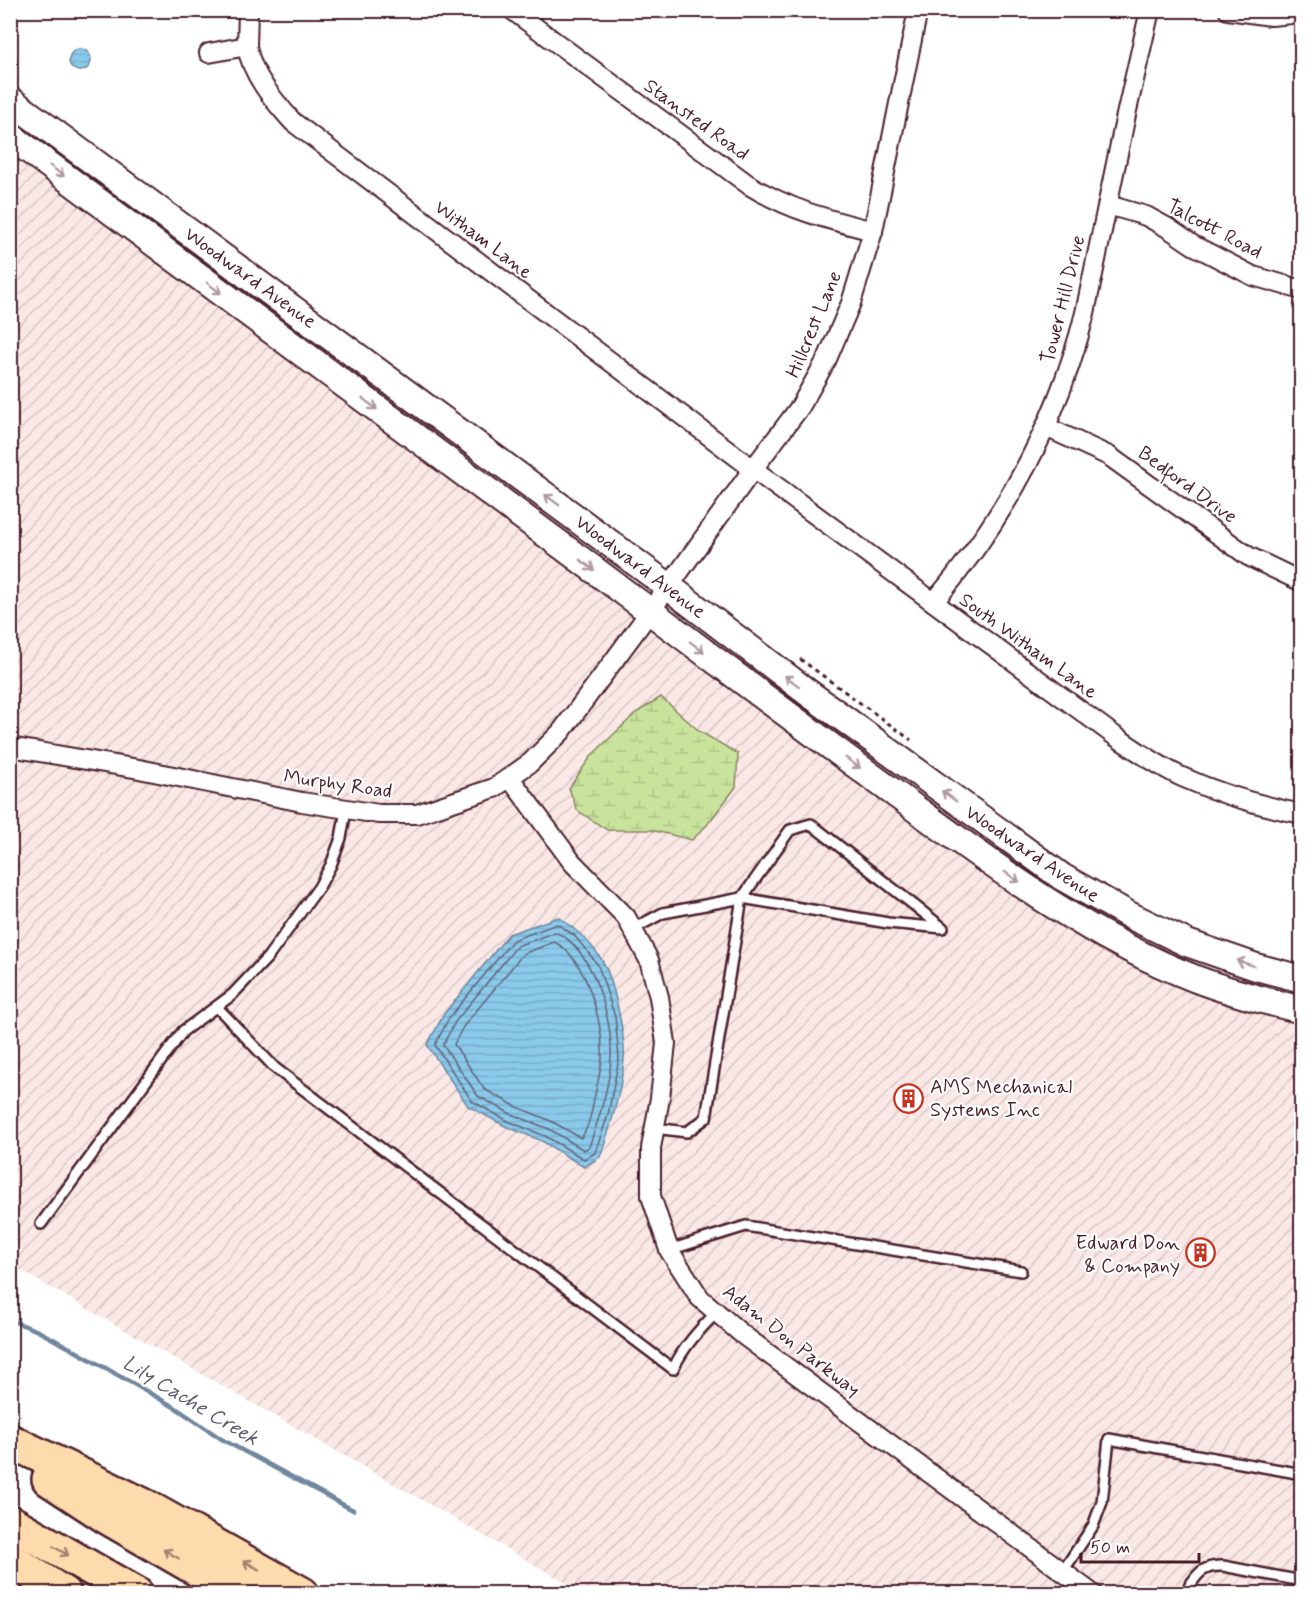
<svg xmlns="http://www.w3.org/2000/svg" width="1312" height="1604" font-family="Mynerve,sans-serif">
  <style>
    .industrial { fill: url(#industrial-furrows) }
    .wetland { fill: url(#wetland-marsh); stroke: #898264; stroke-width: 1.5 }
    .water { fill: url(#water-rules); stroke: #70869e; stroke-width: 1.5 }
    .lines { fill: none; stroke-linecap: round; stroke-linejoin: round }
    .shore { stroke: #646378; stroke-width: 1.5 }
    .stream { stroke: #70869e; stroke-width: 4.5 }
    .lane-casing { stroke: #4a1f2b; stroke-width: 14 }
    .street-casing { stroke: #4a1f2b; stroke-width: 22 }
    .secondary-casing { stroke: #4a1f2b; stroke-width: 30 }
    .highway-casing { stroke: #4a1f2b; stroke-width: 38 }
    .path { stroke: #4a1f2b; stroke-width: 3; stroke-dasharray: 4.5 4.5; stroke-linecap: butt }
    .lane { stroke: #fff; stroke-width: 9 }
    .street { stroke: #fff; stroke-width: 18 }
    .secondary { stroke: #fff; stroke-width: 26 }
    .highway { stroke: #fedbac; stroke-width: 33 }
    .oneway { stroke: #ae9aa0 }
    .oneway2 { stroke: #a47d6c }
    .labels { text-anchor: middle; stroke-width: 4.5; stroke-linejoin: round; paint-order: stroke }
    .street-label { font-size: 20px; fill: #4a1f2b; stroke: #fff }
    .poi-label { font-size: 20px; fill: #4a1f2b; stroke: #fff; text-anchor: start }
    .water-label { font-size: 21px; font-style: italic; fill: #605b6e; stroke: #fff }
  </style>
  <defs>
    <pattern id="industrial-furrows" width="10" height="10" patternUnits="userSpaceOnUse" patternTransform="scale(1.5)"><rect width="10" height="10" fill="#fae8e6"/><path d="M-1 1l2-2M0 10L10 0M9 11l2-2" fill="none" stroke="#d8c7c5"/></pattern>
    <pattern id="wetland-marsh" width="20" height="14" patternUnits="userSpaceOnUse" patternTransform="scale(1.5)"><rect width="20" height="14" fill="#c8e49c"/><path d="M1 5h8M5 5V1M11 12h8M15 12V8" fill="none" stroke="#adc387"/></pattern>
    <pattern id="water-rules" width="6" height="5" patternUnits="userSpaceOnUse" patternTransform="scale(1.5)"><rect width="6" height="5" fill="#8acaeb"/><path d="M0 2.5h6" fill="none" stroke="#79adca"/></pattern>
  </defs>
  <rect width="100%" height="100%" fill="#fff"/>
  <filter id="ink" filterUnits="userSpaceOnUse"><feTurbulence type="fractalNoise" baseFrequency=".0167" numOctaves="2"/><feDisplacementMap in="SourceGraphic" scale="12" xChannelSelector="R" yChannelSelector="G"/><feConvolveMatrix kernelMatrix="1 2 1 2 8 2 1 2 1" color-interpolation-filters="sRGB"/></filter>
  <g filter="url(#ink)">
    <path class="industrial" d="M10 147 1015 893 1301 1019V1593H584L11 1265Z"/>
    <path class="wetland" d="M661 697 699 731 738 754 736 787 707 825 692 840 651 830H607L577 810 569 788 592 755 636 713Z"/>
    <g class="water">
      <circle cx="80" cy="60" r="11"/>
      <path d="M558 917C576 929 592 943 603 962 614 981 626 1038 624 1060 621 1093 611 1126 600 1157L584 1167 542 1141 505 1126 468 1106 427 1045 444 1014 509 934Z"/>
    </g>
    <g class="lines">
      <g class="shore">
        <path d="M557 924 574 935 598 965 615 1017 619 1058 608 1115 595 1153 584 1159 545 1136 508 1121 472 1101 435 1045 449 1018 513 940Z"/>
        <path d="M555 932C593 947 613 1021 611 1057 610 1086 598 1121 589 1147L584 1150 549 1129 511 1114 478 1096 443 1045 455 1022 517 946Z"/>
        <path d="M554 942C586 956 604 1025 602 1058 601 1071 597 1085 594 1099 592 1111 589 1128 581 1138L551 1121 515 1106 484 1089 454 1044 463 1027 523 954Z"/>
      </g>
      <path class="stream" d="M10 1320 38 1331 70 1348 176 1408 223 1440 353 1510"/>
      <defs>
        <g id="lane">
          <path d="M633 929 663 913 742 898 790 830 811 824 943 928 888 923 742 898 706 1118 687 1132 654 1128"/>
          <path d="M217 1007 275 1068 673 1369C684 1346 699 1330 717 1312"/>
          <path d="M41 1224 183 1031 232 995 268 957 319 887 331 865 341 838 346 810"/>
          <path d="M669 1250 746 1226 1021 1271"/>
          <path d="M1063 1571 1093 1526 1102 1502 1109 1439 1302 1474"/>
          <path d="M1184 1594C1196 1577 1200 1565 1223 1566L1302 1581"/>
        </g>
        <g id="street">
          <path d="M512 10 749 185C790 210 826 219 873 231"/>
          <path d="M1228 10 1271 16 1302 13"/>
          <path d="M247 46 248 10"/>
          <path d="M209 53 247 46C251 74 274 101 293 122L753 469 1115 736C1136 750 1158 766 1182 777 1220 794 1261 806 1302 814"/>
          <path d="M1108 205 1146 216 1168 228 1193 245 1253 276 1302 290"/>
          <path d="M1046 427 1109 456 1248 556 1302 582"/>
          <path d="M934 602C1005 518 1058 421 1085 313L1126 115 1150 10"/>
          <path d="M10 747 139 769 302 802 379 814H417L494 788 530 763 561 732 680 571 753 469 800 407 827 359 851 303 873 231 918 10"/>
          <path d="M510 778 572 862 626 917 649 960 659 997 666 1043 660 1098 651 1148V1196L669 1250 700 1298 743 1335 1093 1594"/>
        </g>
        <g id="secondary">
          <path d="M10 100 669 587 807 692 1062 877 1131 916 1187 943 1256 967 1302 979"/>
          <path d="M10 136C225 296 440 455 655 615 737 677 819 738 901 798 994 866 1088 937 1196 979 1230 992 1266 1001 1302 1010"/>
        </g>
        <g id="highway">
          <path d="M10 1441 143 1505 302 1594"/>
          <path d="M49 1479 107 1517 240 1594"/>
          <path d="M10 1522 136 1594"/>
          <path d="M10 1559 64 1594"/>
        </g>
      </defs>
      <use href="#lane" class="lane-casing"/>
      <use href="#street" class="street-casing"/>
      <use href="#secondary" class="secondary-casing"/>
      <use href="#highway" class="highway-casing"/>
      <g class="path">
        <path d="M10 75 18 81"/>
        <path d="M800 659 911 740"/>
      </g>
      <use href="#lane" class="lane"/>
      <use href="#street" class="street"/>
      <use href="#secondary" class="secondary"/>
      <use href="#highway" class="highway"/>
    </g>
    <defs><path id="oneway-shaft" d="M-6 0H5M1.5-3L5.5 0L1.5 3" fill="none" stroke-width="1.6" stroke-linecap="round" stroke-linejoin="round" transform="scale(1.5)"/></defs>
    <g class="oneway">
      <use href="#oneway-shaft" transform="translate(57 171) rotate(37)"/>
      <use href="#oneway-shaft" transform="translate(214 288) rotate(37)"/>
      <use href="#oneway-shaft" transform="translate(370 404) rotate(37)"/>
      <use href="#oneway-shaft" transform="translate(552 500) rotate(-144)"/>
      <use href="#oneway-shaft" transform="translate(587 565) rotate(37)"/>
      <use href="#oneway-shaft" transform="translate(697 647) rotate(37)"/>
      <use href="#oneway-shaft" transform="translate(792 681) rotate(-143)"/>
      <use href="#oneway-shaft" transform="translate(853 763) rotate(36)"/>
      <use href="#oneway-shaft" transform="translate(949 796) rotate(-144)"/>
      <use href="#oneway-shaft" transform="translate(1012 877) rotate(35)"/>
      <use href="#oneway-shaft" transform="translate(1245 963) rotate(-162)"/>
    </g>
    <g class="oneway2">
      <use href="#oneway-shaft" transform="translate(61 1551) rotate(30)"/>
      <use href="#oneway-shaft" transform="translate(171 1554) rotate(-150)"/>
      <use href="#oneway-shaft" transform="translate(251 1565) rotate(-151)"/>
    </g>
  </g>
  <defs>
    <symbol id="building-ring" viewBox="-11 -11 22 22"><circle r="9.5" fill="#fff" stroke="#c8321e" stroke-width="1.5"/><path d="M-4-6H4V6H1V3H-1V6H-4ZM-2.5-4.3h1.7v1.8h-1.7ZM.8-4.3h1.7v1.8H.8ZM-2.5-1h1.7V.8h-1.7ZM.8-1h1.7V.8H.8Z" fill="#c8321e"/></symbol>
  </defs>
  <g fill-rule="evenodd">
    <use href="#building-ring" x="892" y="1082" width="33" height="33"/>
    <use href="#building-ring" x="1184" y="1236" width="33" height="33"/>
  </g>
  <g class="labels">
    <g class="street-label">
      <text transform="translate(697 119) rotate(36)" y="7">Stansted Road</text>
      <text transform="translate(1215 228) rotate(28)" y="7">Talcott Road</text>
      <text transform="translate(484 239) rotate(37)" y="7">Witham Lane</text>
      <text transform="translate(251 277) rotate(36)" y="7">Woodward Avenue</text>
      <text transform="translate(1062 299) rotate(-76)" y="7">Tower Hill Drive</text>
      <text transform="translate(813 324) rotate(-67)" y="7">Hillcrest Lane</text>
      <text transform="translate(1188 484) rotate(36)" y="7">Bedford Drive</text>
      <text transform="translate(641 566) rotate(37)" y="7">Woodward Avenue</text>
      <text transform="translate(1029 645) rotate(36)" y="7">South Witham Lane</text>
      <text transform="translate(338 783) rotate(8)" y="7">Murphy Road</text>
      <text transform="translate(1033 853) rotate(34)" y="7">Woodward Avenue</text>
      <text transform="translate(792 1340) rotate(38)" y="7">Adam Don Parkway</text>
    </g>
    <g class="poi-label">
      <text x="930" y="1093">AMS Mechanical<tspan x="930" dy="23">Systems Inc</tspan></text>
      <text x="1180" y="1249" text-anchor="end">Edward Don<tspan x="1180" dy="23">&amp; Company</tspan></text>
    </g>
    <g class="water-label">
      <text transform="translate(191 1400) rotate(31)" y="7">Lily Cache Creek</text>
    </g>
  </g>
  <rect width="1312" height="1604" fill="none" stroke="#fff" stroke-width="36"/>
  <rect x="18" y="18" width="1276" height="1568" fill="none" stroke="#4a1f2b" stroke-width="2" filter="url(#ink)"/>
  <path d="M1081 1553v9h118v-9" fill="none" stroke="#4a1f2b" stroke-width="3"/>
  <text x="1090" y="1553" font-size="18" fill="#4a1f2b" stroke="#ffffff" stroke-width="4.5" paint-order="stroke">50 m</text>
</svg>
